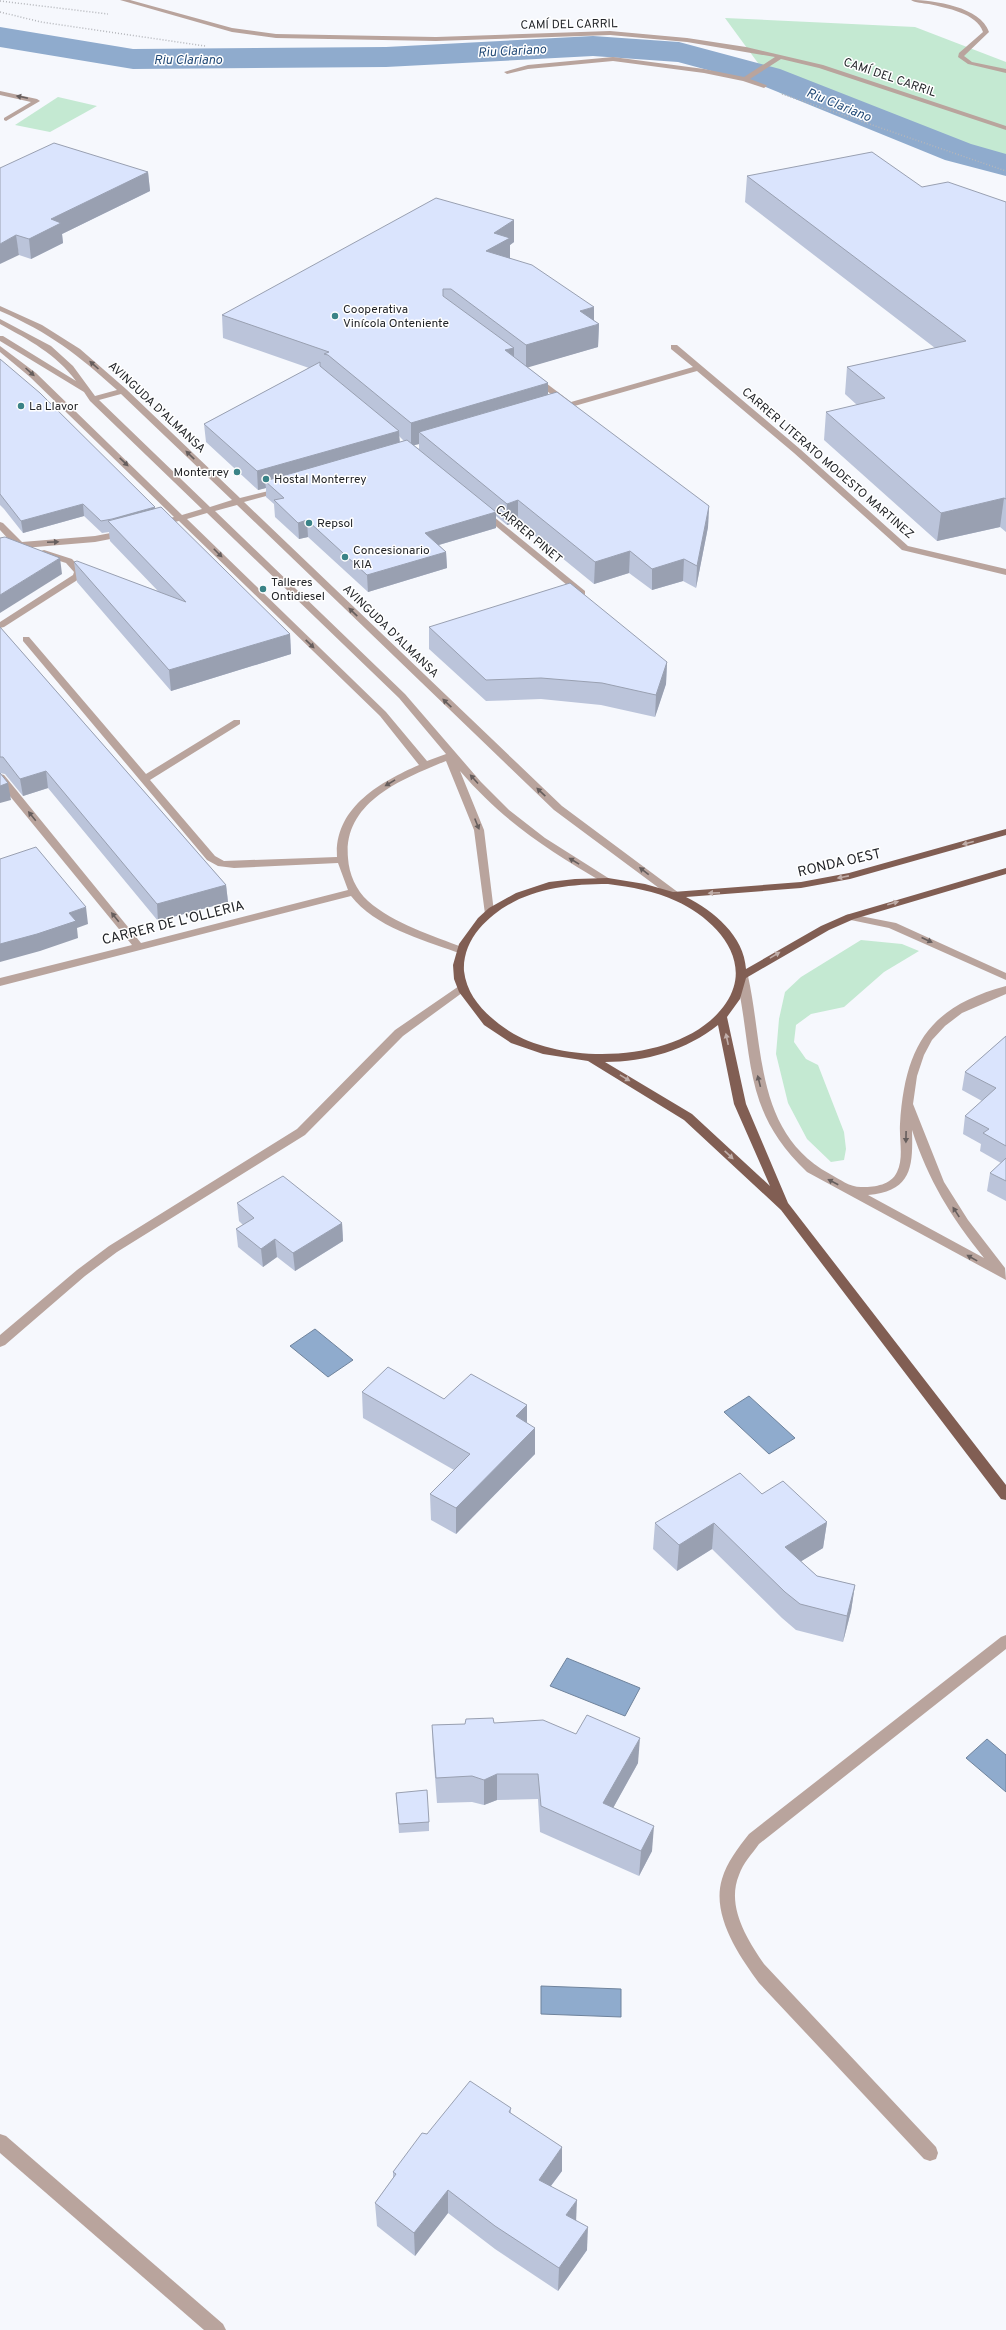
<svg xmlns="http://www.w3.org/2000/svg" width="1006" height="2330" font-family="Overpass,sans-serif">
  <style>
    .green { fill: #c4e9d2 }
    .water { fill: #8fabcd; stroke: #6f839c }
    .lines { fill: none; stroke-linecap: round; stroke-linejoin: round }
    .river { fill: #8fabcd; fill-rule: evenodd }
    .path { stroke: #b4b6bb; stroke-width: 1.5; stroke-dasharray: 1 2; stroke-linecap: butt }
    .minor { fill: #b9a49d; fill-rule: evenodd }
    .major { fill: #815e53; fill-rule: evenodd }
    .wall { fill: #bbc4da; fill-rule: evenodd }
    .shaded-wall { fill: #99a0b1 }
    .building { fill: #dae4fd; stroke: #99a0b1 }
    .oneway { fill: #665e5d }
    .oneway2 { fill: #c0aea9 }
    .poi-dot { fill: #3a8387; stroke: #fff; stroke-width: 1.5 }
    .labels { text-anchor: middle; stroke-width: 3; stroke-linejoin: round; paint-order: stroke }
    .far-street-label { font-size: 12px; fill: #232529; stroke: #fff }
    .far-poi-label { font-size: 12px; fill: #232529; stroke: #fff; text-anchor: start }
    .far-water-label { font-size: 13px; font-style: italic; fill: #224a77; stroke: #fff }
    .street-label { font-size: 14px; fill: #232529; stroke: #fff }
  </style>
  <rect width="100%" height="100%" fill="#f6f8fd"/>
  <g class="green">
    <path d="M725 18 915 27 1006 62V166L780 93Z"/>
    <path d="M58 97 97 106 50 132 15 125Z"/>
    <path d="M861 940 902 944 919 951 884 972 844 1007 811 1014 796 1025 794 1042 806 1059 818 1065 844 1132 846 1149 844 1160 831 1162 807 1139 788 1103 776 1054 779 1019 785 992 801 977Z"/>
  </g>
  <g class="water">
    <path d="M315 1329 353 1360 328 1377 290 1346Z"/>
    <path d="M749 1396 795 1438 769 1454 724 1412Z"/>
    <path d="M567 1658 640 1688 625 1716 550 1686Z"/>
    <path d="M987 1739 1006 1755V1792L966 1758Z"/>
    <path d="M541 1986 621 1989V2017L541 2014Z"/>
  </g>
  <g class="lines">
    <path class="river" d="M0 27 133 49 386 47 593 36 679 42 780 69 971 144 1006 154V176L945 160 756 83 678 62 593 56 386 67 133 69 0 47Z"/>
    <g class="path">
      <path d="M0 1 108 14"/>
      <path d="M0 12 41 22 205 46"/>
      <path d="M782 94 1006 171"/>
    </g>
    <g class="minor">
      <path d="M120 0H130L232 28 276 34 436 37 610 31 687 38 746 47 823 65 1006 126V130L819 68 781 59 750 79 766 85 767 86 764 88 743 81 704 73 613 61 528 69 507 74 504 72 528 65 613 57 704 69 744 77 775 57 687 42 610 35 436 41 276 38 232 32Z"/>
      <path d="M911 0C934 0 981 7 989 32L964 56 972 62 1006 69V73L968 64 958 57 959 53 983 32C977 13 946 8 929 4 923 3 915 3 911 0Z"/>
      <path d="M0 91 37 99 40 101 6 121 4 120V118L31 102 0 95Z"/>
      <path d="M0 306 42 325 80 349 126 389 240 498 285 487V491L244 502 562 806 679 893 680 895 679 897H671L554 810 237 505 215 511 405 694 481 782 509 810 545 838 613 881 608 884 604 883C547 849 505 823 460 771L484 830 494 912 489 915 485 914 474 830 446 761C402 779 343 802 348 858 349 874 356 890 368 901 394 924 432 935 464 948L465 950 464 952H456C421 939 375 927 351 896L0 986V978L132 945 0 784V774L4 775 141 943 348 890 338 863 234 868 218 866 207 860 23 641V637H29L146 774 234 720H240V724L150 780 215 856 224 861 337 857C334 808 380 782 419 765L380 716 179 521 156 526V522L174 517 30 377 0 352V346L36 373 182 515 202 509 90 401 84 392 0 341V336H3L76 381C56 354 29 340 0 324V319L51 346 73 366 95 396 117 390C77 354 50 333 0 311ZM121 394 232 500 210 507 99 400ZM207 513 399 698 446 754 427 761 386 712 187 519Z"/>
      <path d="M671 345H677L800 449 908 546 1006 569V575L902 550 794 453 697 371 557 411 553 409 564 404 531 379 538 377 571 402 693 367 671 349Z"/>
      <path d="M483 508 585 591V595H579L480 513V509Z"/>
      <path d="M0 522 3 523 22 542 95 536 126 530 130 533 126 536 95 542 0 550V544L12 543 0 530Z"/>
      <path d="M44 550 72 559 84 572 79 579 4 627 0 628V622L73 575 74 572 66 563 41 555V551Z"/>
      <path d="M850 914 896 923 1006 973V980L889 928 846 919 845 917 846 915Z"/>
      <path d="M742 973 748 976C764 1048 755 1133 830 1174 841 1180 851 1188 863 1187 875 1187 891 1185 897 1172 904 1158 899 1139 900 1124 905 1047 928 1007 1006 986V994L962 1013 945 1026 932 1040 924 1055 917 1076 913 1104 944 1182 968 1220 1005 1268 1006 1280 807 1172C741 1110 754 1055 736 976ZM912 1130C928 1180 951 1217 984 1258L868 1195C912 1191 913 1167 912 1130Z"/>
      <path d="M462 984 468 988 466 990 403 1036 305 1135 117 1252 85 1276 5 1345 0 1347V1335L77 1270 109 1246 297 1129 395 1030Z"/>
      <path d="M1006 1635V1649L759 1844C752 1854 743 1863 739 1875 726 1906 747 1939 764 1964L936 2147 938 2153 936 2159 930 2161 924 2159 759 1983C739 1956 711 1915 722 1879 727 1862 738 1848 749 1834L1001 1637Z"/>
      <path d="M0 2134 6 2136 223 2324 226 2330H204L0 2153Z"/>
    </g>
    <path class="major" d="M1006 829V835L850 879 801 888 686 897C714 911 744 936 746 969L821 926 846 915 1006 868V874L854 919 829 930 746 978 740 999 727 1017 746 1104 788 1203 1006 1485V1500L1001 1499 781 1210 684 1120 588 1061 543 1054 511 1043 484 1025 459 992 454 979 453 965 459 944 478 918 489 908 516 893 549 882 575 879 608 878 645 884 673 892 801 882 849 873ZM608 884C631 887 655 891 676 901 714 918 755 960 726 1003 686 1063 565 1067 509 1031 488 1017 467 998 464 971 463 956 469 941 479 929 512 891 560 884 608 884ZM718 1025 734 1104 770 1186 692 1114 605 1062C645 1062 687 1050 718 1025Z"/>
  </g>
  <g class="wall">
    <path d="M0 168 148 172 150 191 62 234 63 243 31 259 19 255Z"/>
    <path d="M747 176 922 187 1006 202V532L1000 527 937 541 824 440 826 412 857 405 845 394 847 367 935 348 745 202Z"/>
    <path d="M514 220V242L510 245V258L599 324 598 347 527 367 548 383V395L709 506 708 527 696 588 683 581 652 590 629 573 594 584 518 522 507 525 496 516V528L439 545 446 552 447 568 368 592 308 537 299 539 275 517 274 504 266 497V488L258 490 206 442 204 424 309 368 223 338 222 315ZM399 436 404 441 400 442ZM419 444V449L414 445Z"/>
    <path d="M0 359 155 509 290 634 291 654 171 691 77 582 74 562 158 591 110 541 109 532 102 533 84 516 23 533 4 509 0 505Z"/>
    <path d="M0 627 226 885 228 902 158 921 48 788 23 796 5 774 0 773Z"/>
    <path d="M429 627 667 662 666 684 655 717 601 705 541 699 486 701 429 649Z"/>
    <path d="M1006 1036V1201L987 1191 990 1173 1001 1163 980 1151 981 1144 963 1134 965 1116 982 1101 962 1090 965 1072Z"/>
    <path d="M237 1203 342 1223 343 1241 295 1271 277 1257 263 1267 238 1247 236 1229 243 1225 239 1221Z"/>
    <path d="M362 1392 444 1399 527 1423 535 1454 456 1534 431 1520 430 1494 454 1470 363 1418Z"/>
    <path d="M827 1522 823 1548 801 1561 817 1576 855 1585 851 1611 843 1642 796 1630 782 1618 712 1549 677 1571 653 1549 655 1523Z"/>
    <path d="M494 1723 638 1763 613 1808 652 1851 639 1876 540 1832 538 1799 497 1800 484 1805 472 1802 437 1803 433 1751 432 1725Z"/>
    <path d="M396 1793 429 1822V1831L399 1833Z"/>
    <path d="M511 2108V2113L562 2171 551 2186 576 2220 587 2250 558 2291 495 2249 448 2213 415 2256 377 2226 375 2203 393 2178V2172L427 2134Z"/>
  </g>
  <g class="shaded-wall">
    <path d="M148 172 150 191 62 234 63 243 31 259 29 239 51 219Z"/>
    <path d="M514 220V242L510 245V260L486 251 494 233Z"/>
    <path d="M16 235 19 255 0 264V244Z"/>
    <path d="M594 307V326L599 324 598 347 526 368V345L580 311Z"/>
    <path d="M514 348V371L505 350Z"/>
    <path d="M548 383V406L419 432V444L411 446V423Z"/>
    <path d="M399 431 400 449 265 481 266 488 258 490 257 471Z"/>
    <path d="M1004 498 1000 527 937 541 941 513Z"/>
    <path d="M518 500V522L507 525V504Z"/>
    <path d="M83 504 84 516 23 533 21 521Z"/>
    <path d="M709 506 708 527 696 588 697 566Z"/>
    <path d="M155 507 156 520 112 519Z"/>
    <path d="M496 512V528L425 549V533Z"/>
    <path d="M307 520 308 537 299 539 298 523Z"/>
    <path d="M630 551 629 573 594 584 595 562Z"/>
    <path d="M446 552 447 568 368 592 367 575Z"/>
    <path d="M60 558 62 574 0 613V595Z"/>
    <path d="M684 559 683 581 652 590V569Z"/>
    <path d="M290 634 291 654 171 691 169 670Z"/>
    <path d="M667 662 666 684 655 717 656 695Z"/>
    <path d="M46 771 48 788 23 796 20 779Z"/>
    <path d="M8 783 11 800 0 803V786Z"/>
    <path d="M226 885 228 902 158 921 157 904Z"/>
    <path d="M86 907 88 924 77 928 78 938 40 951 0 962V944L69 913Z"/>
    <path d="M342 1223 343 1241 295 1271 293 1253Z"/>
    <path d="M275 1239 277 1257 263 1267 261 1249Z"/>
    <path d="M527 1405V1431L516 1416Z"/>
    <path d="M535 1428V1454L456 1534V1508Z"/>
    <path d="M827 1522 823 1548 782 1573 785 1547Z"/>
    <path d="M714 1523 712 1549 677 1571 679 1545Z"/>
    <path d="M855 1585 851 1611 843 1642 847 1616Z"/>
    <path d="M640 1738 638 1763 602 1828 603 1803Z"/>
    <path d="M497 1774V1800L484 1805V1780Z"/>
    <path d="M654 1826 652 1851 639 1876 641 1851Z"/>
    <path d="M562 2147V2171L538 2203 539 2180Z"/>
    <path d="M448 2190V2213L415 2256 414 2233Z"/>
    <path d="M577 2200 576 2223 566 2215Z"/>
    <path d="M588 2227 587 2250 558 2291 559 2268Z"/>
  </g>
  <g class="building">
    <path d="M54 143 148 172 51 219 61 223 29 239 16 235 0 244V168Z"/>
    <path d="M872 152 922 187 948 182 1006 202V499L1004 498 941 513 826 412 885 398 847 367 966 341 747 176Z"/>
    <path d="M436 198 514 220 494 233 510 238 486 251 532 265 594 307 580 311 599 324 526 345 451 289H443V296L514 348 505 350 548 383 411 423 328 355 324 354 329 352 222 315Z"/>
    <path d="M0 359 40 393 155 507 112 519 101 521 83 504 21 521 0 494Z"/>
    <path d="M320 362V366L399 431 257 471 204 424Z"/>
    <path d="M557 392 709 506 697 566 684 559 652 569 630 551 595 562 518 500 507 504 419 432Z"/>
    <path d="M407 440 496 512 425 533 446 552 367 575 307 520 298 523 274 500 284 498 265 481Z"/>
    <path d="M161 507 290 634 169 670 74 562 77 561 186 602 108 521Z"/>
    <path d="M5 537 60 558 0 595V538Z"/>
    <path d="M570 583 667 662 656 695 602 683 541 678 486 680 429 627Z"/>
    <path d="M0 627 226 885 157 904 46 771 20 779 3 757H0Z"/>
    <path d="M0 773 8 783 0 786Z"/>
    <path d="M36 847 86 907 69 913 76 921 37 934 0 944V859Z"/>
    <path d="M1006 1036V1146L983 1133 989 1129 965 1116 996 1088 965 1072Z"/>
    <path d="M1006 1158V1181L990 1173Z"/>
    <path d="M283 1176 342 1223 293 1253 275 1239 261 1249 236 1229 254 1218 237 1203Z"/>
    <path d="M388 1367 444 1399 471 1374 527 1405 516 1416 535 1428 456 1508 430 1494 470 1454 362 1392Z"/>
    <path d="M740 1473 762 1494 783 1481 827 1522 785 1547 817 1576 855 1585 847 1616 800 1604 785 1592 714 1523 679 1545 655 1523Z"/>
    <path d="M587 1715 640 1738 603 1803 654 1826 641 1851 541 1806 538 1774H497L484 1780 472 1776 436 1778 432 1725 465 1724 466 1719 493 1718 494 1723 543 1720 576 1734Z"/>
    <path d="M427 1790 429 1822 399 1824 396 1793Z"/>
    <path d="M470 2081 511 2108 509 2112 562 2147 539 2180 577 2200 566 2215 588 2227 559 2268 495 2226 448 2190 414 2233 375 2203 396 2174 393 2172 422 2133 427 2134Z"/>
  </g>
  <defs><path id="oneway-solid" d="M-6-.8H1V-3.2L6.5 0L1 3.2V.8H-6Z"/></defs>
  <g class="oneway">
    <use href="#oneway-solid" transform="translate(22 97) rotate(-168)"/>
    <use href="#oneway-solid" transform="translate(94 365) rotate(-138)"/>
    <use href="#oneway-solid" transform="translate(30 372) rotate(42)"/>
    <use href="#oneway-solid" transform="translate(190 455) rotate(-136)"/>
    <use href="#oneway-solid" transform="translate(124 462) rotate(44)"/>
    <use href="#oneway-solid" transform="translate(53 542) rotate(-3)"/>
    <use href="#oneway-solid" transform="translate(218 553) rotate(45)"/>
    <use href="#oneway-solid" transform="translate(353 612) rotate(-136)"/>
    <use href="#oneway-solid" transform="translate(310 644) rotate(44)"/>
    <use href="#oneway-solid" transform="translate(447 703) rotate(-137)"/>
    <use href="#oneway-solid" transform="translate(474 779) rotate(-132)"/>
    <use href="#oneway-solid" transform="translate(390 783) rotate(149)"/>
    <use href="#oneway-solid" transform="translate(541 792) rotate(-137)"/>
    <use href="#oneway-solid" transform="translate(32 816) rotate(-129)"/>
    <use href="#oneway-solid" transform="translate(477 824) rotate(68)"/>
    <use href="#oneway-solid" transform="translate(574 861) rotate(-149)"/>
    <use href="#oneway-solid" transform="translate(644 871) rotate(-142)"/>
    <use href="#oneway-solid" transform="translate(115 917) rotate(-129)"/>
    <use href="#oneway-solid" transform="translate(927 940) rotate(25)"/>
    <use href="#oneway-solid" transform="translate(759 1081) rotate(-104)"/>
    <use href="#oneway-solid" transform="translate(906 1137) rotate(91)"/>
    <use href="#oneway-solid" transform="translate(833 1182) rotate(-152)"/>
    <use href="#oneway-solid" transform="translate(956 1212) rotate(-123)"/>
    <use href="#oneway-solid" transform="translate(972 1258) rotate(-151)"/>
  </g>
  <g class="oneway2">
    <use href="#oneway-solid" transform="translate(968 843) rotate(165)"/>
    <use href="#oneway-solid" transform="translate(843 877) rotate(169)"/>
    <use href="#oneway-solid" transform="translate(714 893) rotate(177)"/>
    <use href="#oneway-solid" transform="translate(893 903) rotate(-16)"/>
    <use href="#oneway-solid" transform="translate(775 955) rotate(-31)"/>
    <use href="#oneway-solid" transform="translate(727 1039) rotate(-102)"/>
    <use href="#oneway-solid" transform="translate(625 1078) rotate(31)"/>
    <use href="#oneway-solid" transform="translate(729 1155) rotate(43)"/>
  </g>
  <g class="poi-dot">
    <circle cx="335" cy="316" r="4"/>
    <circle cx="21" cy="406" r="4"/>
    <circle cx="237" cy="472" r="4"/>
    <circle cx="266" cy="479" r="4"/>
    <circle cx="309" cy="523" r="4"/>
    <circle cx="345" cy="557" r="4"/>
    <circle cx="263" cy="589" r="4"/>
  </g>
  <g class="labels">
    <g class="far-street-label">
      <text transform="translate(569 24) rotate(-1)" y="4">CAMÍ DEL CARRIL</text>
      <text transform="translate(890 77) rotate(19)" y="4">CAMÍ DEL CARRIL</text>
      <text transform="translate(157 407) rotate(43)" y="4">AVINGUDA D'ALMANSA</text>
      <text transform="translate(828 463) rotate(41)" y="4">CARRER LITERATO MODESTO MARTINEZ</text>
      <text transform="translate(529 534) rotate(40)" y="4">CARRER PINET</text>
      <text transform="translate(391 631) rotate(44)" y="4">AVINGUDA D'ALMANSA</text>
    </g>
    <g class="far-poi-label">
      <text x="343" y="313">Cooperativa<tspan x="343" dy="14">Vinícola Onteniente</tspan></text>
      <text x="29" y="410">La Llavor</text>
      <text x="229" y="476" text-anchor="end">Monterrey</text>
      <text x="274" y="483">Hostal Monterrey</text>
      <text x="317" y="527">Repsol</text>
      <text x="353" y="554">Concesionario<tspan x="353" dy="14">KIA</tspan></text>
      <text x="271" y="586">Talleres<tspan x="271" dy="14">Ontidiesel</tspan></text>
    </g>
    <g class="far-water-label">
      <text transform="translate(512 50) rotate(-3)" y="5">Riu Clariano</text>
      <text x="188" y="64">Riu Clariano</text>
      <text transform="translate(839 104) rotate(22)" y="5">Riu Clariano</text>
    </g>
    <g class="street-label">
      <text transform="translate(839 862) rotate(-13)" y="5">RONDA OEST</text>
      <text transform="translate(173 922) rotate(-14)" y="5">CARRER DE L'OLLERIA</text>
    </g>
  </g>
</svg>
